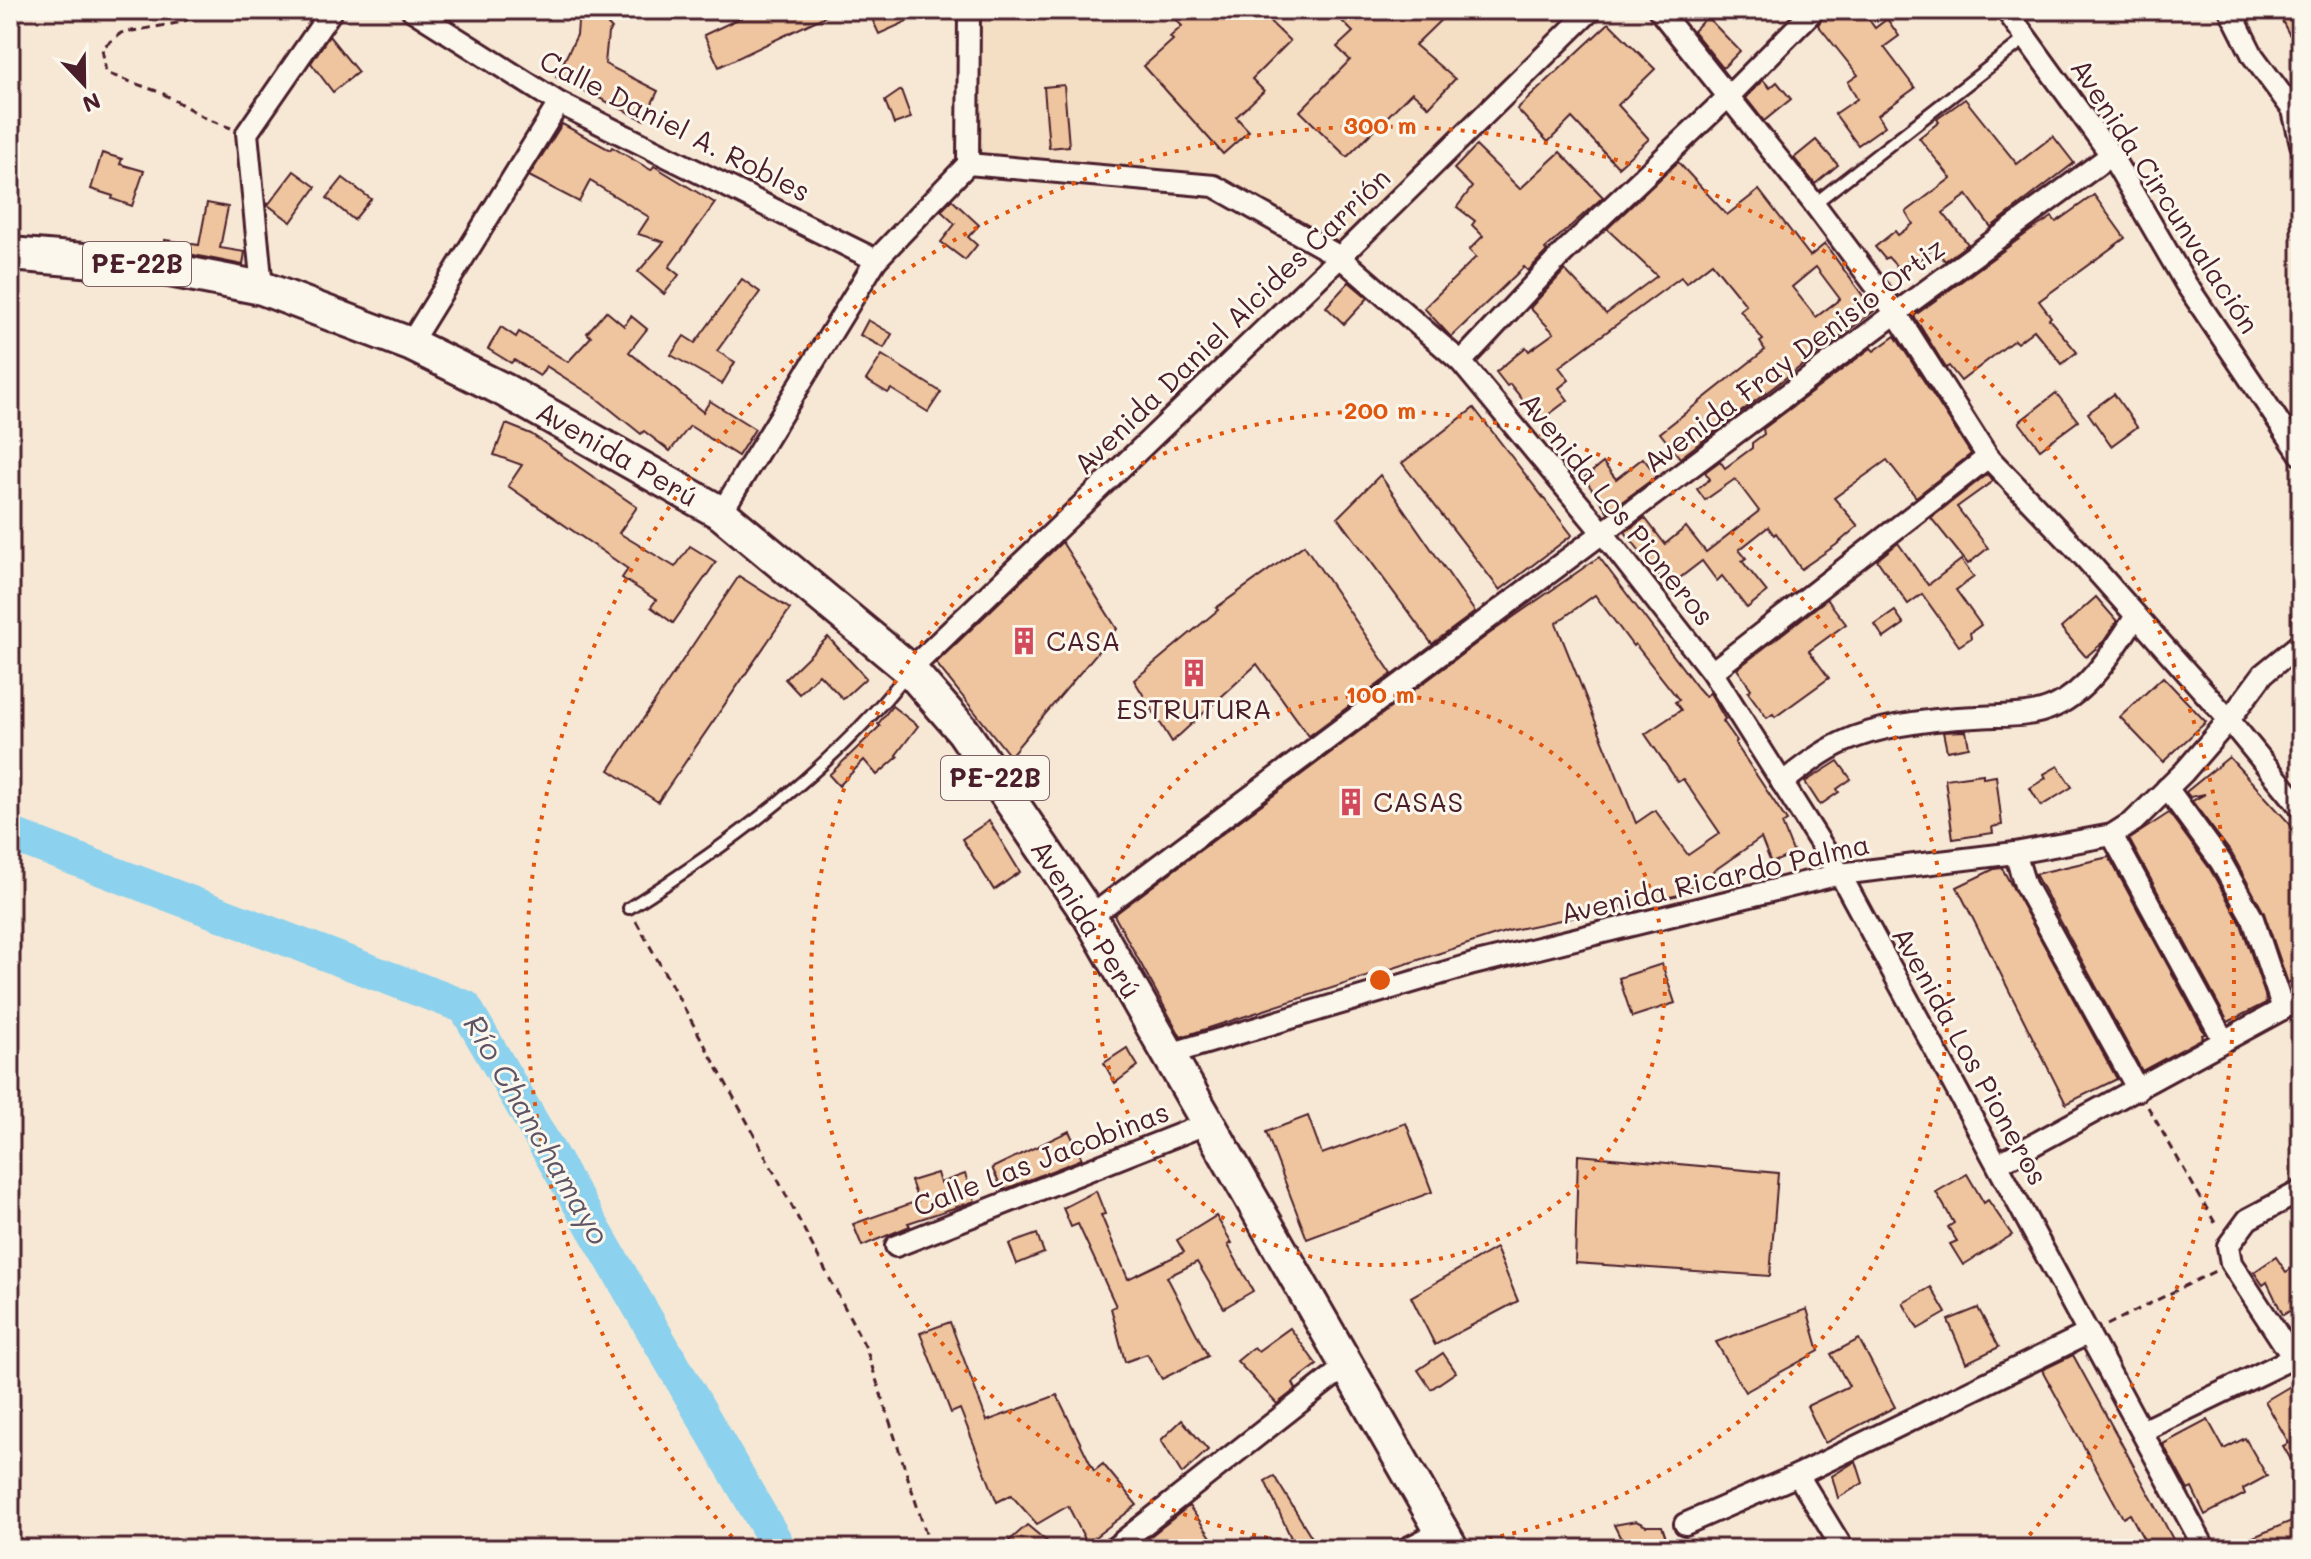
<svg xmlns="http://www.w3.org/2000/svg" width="2311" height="1559" font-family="Mali,sans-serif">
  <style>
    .built { fill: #f4dec4 }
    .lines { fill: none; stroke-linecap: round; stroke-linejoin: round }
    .river { stroke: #8cd1ed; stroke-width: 34 }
    .building { fill: #eec59e; stroke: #4a1f2b; stroke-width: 2; fill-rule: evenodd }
    .service-casing { stroke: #4a1f2b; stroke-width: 16 }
    .minor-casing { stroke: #4a1f2b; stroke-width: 26 }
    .trunk-casing { stroke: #4a1f2b; stroke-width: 38 }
    .path { stroke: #4a1f2b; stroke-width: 3; stroke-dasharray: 8 6; stroke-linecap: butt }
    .service { stroke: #fbf7ec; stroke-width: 10 }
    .minor { stroke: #fbf7ec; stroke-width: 20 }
    .trunk { stroke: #fbf7ec; stroke-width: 32 }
    .ring { fill: none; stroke: #e0560e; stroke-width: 4; stroke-dasharray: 4 8 }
    .labels { text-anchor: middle; stroke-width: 6; stroke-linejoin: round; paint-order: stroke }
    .shield { fill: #fbf7ec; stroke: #7f6065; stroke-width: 2 }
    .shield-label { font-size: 26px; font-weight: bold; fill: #4a1f2b }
    .street-label { font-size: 28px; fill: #4a1f2b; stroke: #fbf7ec }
    .poi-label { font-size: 28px; fill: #4a1f2b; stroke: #fbf7ec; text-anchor: start }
    .water-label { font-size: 30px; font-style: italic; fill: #5e5465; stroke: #fbf7ec }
    .centre { fill: #e0560e; stroke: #fbf7ec; stroke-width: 4 }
    .ring-label { font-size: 24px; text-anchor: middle; font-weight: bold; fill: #e0560e; stroke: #fbf7ec; stroke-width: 6; stroke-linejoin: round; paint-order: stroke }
  </style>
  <rect width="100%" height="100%" fill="#f7e8d5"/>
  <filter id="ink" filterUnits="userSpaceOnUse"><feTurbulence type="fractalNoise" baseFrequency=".0125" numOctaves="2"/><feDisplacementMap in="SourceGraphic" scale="16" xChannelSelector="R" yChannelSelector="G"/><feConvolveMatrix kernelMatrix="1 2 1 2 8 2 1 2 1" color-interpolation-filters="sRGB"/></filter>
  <g filter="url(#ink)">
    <path class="built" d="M969 10H1591L1340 257 1214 186 968 164Z"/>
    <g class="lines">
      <path class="river" d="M10 834 465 1007 780 1549"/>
    </g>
    <g class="building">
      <path d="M579 10H594L612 29 608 33 605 64 658 91 644 120 556 77 577 35Z"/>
      <path d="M757 10H838L719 67 704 35Z"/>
      <path d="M868 10H903L908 21 879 34Z"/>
      <path d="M1166 10H1258L1290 41 1252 79 1264 91 1236 117 1249 131 1223 154 1144 66 1173 40 1170 37 1182 26Z"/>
      <path d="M1347 10H1383L1392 20 1402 10H1451L1415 45 1455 79 1429 107 1412 92 1347 157 1300 111 1350 60 1337 47 1353 32 1339 18Z"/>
      <path d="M1827 10H1862L1875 28 1887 19 1899 36 1884 47 1915 88 1878 115 1885 126 1858 145 1835 114 1857 99 1848 82 1858 75 1818 25Z"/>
      <path d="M2280 10H2301V27L2289 34 2280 17 2283 16Z"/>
      <path d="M1707 17 1740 51 1723 68 1693 31Z"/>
      <path d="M1609 23 1655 69 1618 105 1649 139 1618 167 1572 118 1548 142 1517 109Z"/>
      <path d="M329 36 358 72 333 92 311 63Z"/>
      <path d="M1763 80 1770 88 1777 82 1791 99 1764 121 1746 98Z"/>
      <path d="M1064 85 1069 146 1049 148 1044 87Z"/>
      <path d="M901 90 911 118 894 124 885 101Z"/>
      <path d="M1965 99 2017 164 2053 136 2074 163 1991 227 1967 195 1943 213 1968 244 1945 261 1934 248 1914 264 1910 260 1899 269 1888 257 1885 259 1875 247 1895 231 1898 235 1913 224 1906 212 1951 178 1919 138 1939 122 1937 119Z"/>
      <path d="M562 124 610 150 612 147 651 170 654 166 715 203 669 267 679 275 664 294 638 272 664 242 638 234 649 217 590 181 579 202 529 176Z"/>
      <path d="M1816 140 1838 165 1815 184 1794 158Z"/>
      <path d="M1476 146 1520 189 1560 152 1603 197 1545 249 1547 251 1528 271 1524 267 1451 337 1424 308 1476 257 1469 250 1483 236 1472 225 1475 221 1457 207 1472 187 1454 169Z"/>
      <path d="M102 153 122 159 120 164 144 171 132 206 112 199 113 196 91 189Z"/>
      <path d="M1678 162 1727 215 1759 190 1810 256 1825 244 1874 311 1680 458 1660 433 1765 350 1760 342 1763 340 1740 310 1746 305 1712 263 1686 283 1681 277 1559 367 1569 380 1559 388 1568 400 1540 421 1510 384 1507 386 1496 372 1526 347 1529 351 1554 333 1530 308 1565 270 1606 314 1657 276 1607 229ZM1816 267 1840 299 1816 317 1792 287Z"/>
      <path d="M294 171 316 187 291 222 268 205Z"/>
      <path d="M343 178 371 199 354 220 327 198Z"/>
      <path d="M2094 195 2125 238 2039 301 2051 317 2049 319 2077 352 2062 364 2034 330 2017 343 2014 340 1961 381 1949 366 1946 368 1914 316 2030 231 2052 217 2056 222Z"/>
      <path d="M952 200 979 225 968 237 977 245 965 260 941 242 955 224 941 211Z"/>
      <path d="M207 203 228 207 220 248 245 252 243 265 164 249 165 240 199 245Z"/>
      <path d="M742 279 760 292 717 351 735 362 722 384 671 355 684 336 695 343Z"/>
      <path d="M1349 282 1368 298 1344 324 1326 307Z"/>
      <path d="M606 311 624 326 631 316 647 329 629 352 703 412 710 401 755 429 738 456 690 426 670 451 644 431 641 434 595 397 546 366 540 376 514 360 511 363 488 349 501 327 516 337 519 332 568 362 591 337 587 333Z"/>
      <path d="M868 320 892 334 884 348 860 335Z"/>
      <path d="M1895 336 1971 454 1916 497 1887 460 1834 498 1858 526 1836 545 1801 569 1776 533 1774 535 1768 527 1739 550 1746 558 1742 561 1767 592 1747 608 1722 576 1717 581 1702 561 1668 587 1625 532 1645 518 1665 544 1686 527 1706 552 1759 511 1735 479 1705 500 1697 489 1710 479 1705 472 1720 461 1725 468 1752 448V443L1764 434 1763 429 1871 348 1874 351Z"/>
      <path d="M882 355 941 392 928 412 891 389 888 393 866 380Z"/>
      <path d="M2056 393 2078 421 2040 449 2019 422Z"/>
      <path d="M2114 394 2137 427 2111 446 2088 413Z"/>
      <path d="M1474 408 1572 535 1500 590 1402 463Z"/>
      <path d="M506 424 531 434 637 507 619 533 675 567 690 546 716 562 673 623 651 607 656 600 622 578 628 569 508 486 522 465 494 455Z"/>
      <path d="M1643 458 1657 476 1608 512 1584 478 1603 463 1616 479Z"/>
      <path d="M1987 474 1993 481 1957 507 1988 548 1968 564 1931 518Z"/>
      <path d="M1380 475 1475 612 1432 644 1338 517Z"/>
      <path d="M1062 542 1117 629 1010 756 936 663Z"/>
      <path d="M1898 543 1928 585 1961 560 1974 577 1956 590 1981 625 1970 633 1971 638 1959 646 1922 594 1908 604 1877 560Z"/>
      <path d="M1304 545 1392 674 1309 736 1257 664 1172 742 1134 680 1218 610 1216 608Z"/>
      <path d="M1599 557 1697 687 1705 696 1710 693 1725 719 1723 721 1737 741 1735 743 1787 821 1782 824 1794 854 1771 863 1761 838 1679 895 1508 931 1181 1037 1114 915 1489 634ZM1595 595 1633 646 1635 644 1679 700 1675 702 1681 710 1645 734 1678 782 1683 779 1720 833 1688 855 1655 810 1636 823 1556 623Z"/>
      <path d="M739 576 790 609 658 802 609 770Z"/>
      <path d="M2096 597 2117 621 2104 641 2086 657 2061 628Z"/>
      <path d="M1827 599 1846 624 1809 651 1829 678 1775 717 1773 714 1767 718 1748 692 1751 689 1737 669Z"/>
      <path d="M1895 611 1904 624 1884 638 1875 625Z"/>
      <path d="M828 637 866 678 843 699 819 674 799 694 785 679Z"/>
      <path d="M2163 677 2206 722 2163 762 2120 717Z"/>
      <path d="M892 706 918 726 896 755 898 757 877 775 864 760 839 786 829 775 880 726 878 724Z"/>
      <path d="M1966 731 1969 747 1947 751 1943 732Z"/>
      <path d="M2229 757 2290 824 2301 848V977L2288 983 2264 913 2232 854 2192 801 2205 794 2190 797 2186 792Z"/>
      <path d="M1838 761 1851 779 1837 789 1839 792 1820 805 1805 782Z"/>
      <path d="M2058 766 2072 787 2041 806 2030 788 2046 778 2044 774Z"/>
      <path d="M1983 774V778L1996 776 2002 825 1992 827 1993 833 1953 839 1945 779Z"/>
      <path d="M2169 813 2210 869 2241 924 2265 995 2266 1003 2228 1022 2129 839Z"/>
      <path d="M989 821 1020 872 994 890 962 839Z"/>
      <path d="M2109 857 2205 1034 2202 1035 2203 1038 2142 1071 2035 874Z"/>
      <path d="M2002 868 2117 1079 2066 1104 1957 887 1994 869Z"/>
      <path d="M1662 964 1675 1003 1632 1017 1619 978Z"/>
      <path d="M1127 1048 1138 1066 1115 1083 1104 1063Z"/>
      <path d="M1308 1116 1322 1154 1406 1123 1432 1192 1307 1239 1266 1132Z"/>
      <path d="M1069 1131 1082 1159 1003 1190 992 1168Z"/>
      <path d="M1578 1155 1778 1173 1770 1276 1575 1263Z"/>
      <path d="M937 1173 940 1183 965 1174 975 1201 908 1223 910 1226 862 1246 853 1224 918 1201 911 1181Z"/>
      <path d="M1967 1174 1984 1203 1988 1200 2012 1235 1963 1265 1950 1244 1957 1241 1948 1227 1954 1223 1936 1192Z"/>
      <path d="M1096 1191 1105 1214 1101 1215 1128 1279 1184 1252 1177 1240 1216 1216 1232 1243 1228 1245 1253 1291 1224 1308 1197 1262 1167 1277 1208 1356 1162 1379 1147 1354 1125 1362 1111 1308 1116 1306 1078 1224 1071 1227 1063 1208Z"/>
      <path d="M1037 1234 1044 1253 1017 1264 1009 1244Z"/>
      <path d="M1496 1248 1518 1301 1435 1345 1411 1297Z"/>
      <path d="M2276 1257 2286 1272 2297 1265 2301 1276V1304L2283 1315 2267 1282 2263 1285 2254 1272Z"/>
      <path d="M1931 1287 1946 1313 1918 1329 1903 1303Z"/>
      <path d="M1978 1308 1999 1347 1966 1363 1948 1320Z"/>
      <path d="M1807 1309 1819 1351 1745 1392 1716 1342Z"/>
      <path d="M950 1322 987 1421 1057 1395 1094 1471 1103 1464 1137 1505 1087 1543 1068 1506 1037 1524 1011 1495 997 1502 960 1409 951 1413 920 1333Z"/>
      <path d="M1290 1328 1317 1365 1293 1383 1296 1389 1277 1404 1237 1361 1254 1347 1258 1351Z"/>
      <path d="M1859 1339 1895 1407 1825 1443 1807 1406 1849 1386 1831 1354Z"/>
      <path d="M1443 1353 1456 1372 1431 1389 1418 1370Z"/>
      <path d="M2073 1355 2153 1501 2178 1549H2149L2130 1514 2123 1518 2042 1370Z"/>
      <path d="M2292 1385 2301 1400V1477L2283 1446 2289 1443 2265 1401Z"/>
      <path d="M1182 1420 1208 1450 1182 1474 1161 1440Z"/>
      <path d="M2208 1420 2224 1449 2245 1438 2267 1476 2243 1489 2245 1494 2205 1515 2192 1488 2188 1490 2163 1444Z"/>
      <path d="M1856 1461 1863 1483 1838 1498 1832 1476Z"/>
      <path d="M1274 1476 1319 1549H1296L1265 1481Z"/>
      <path d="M1189 1506 1211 1537 1193 1549H1134Z"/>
      <path d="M2301 1517V1549H2225Z"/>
      <path d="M1636 1521 1646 1526H1662L1667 1541 1646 1549H1626L1614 1525Z"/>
      <path d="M1027 1525 1056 1549H1000Z"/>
    </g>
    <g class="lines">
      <defs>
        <g id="service">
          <path d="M1814 204 2026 38"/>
          <path d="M629 908C732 843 830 770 907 674"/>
        </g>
        <g id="minor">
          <path d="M412 10 559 103 876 260"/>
          <path d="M1659 10 1812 201 1896 313 1988 457 2085 558 2229 720 2301 808"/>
          <path d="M2006 10 2111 155 2186 284 2301 455"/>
          <path d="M2230 10 2253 56 2293 110 2301 144"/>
          <path d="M968 164 969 10"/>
          <path d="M262 288 247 133 332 10"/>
          <path d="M410 344 559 103"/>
          <path d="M1461 362 1563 253 1729 96 1814 10"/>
          <path d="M721 513 876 260 968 164 1214 186 1340 257 1461 362 1603 533 1712 672 1840 874 2205 1549"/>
          <path d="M910 670 1340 257 1591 10"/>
          <path d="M1712 672 1988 457"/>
          <path d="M1782 783C1801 768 1821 752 1843 742 1880 725 1935 719 1976 717 2002 715 2030 718 2055 706 2090 690 2115 648 2136 616"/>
          <path d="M2167 788 2221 862 2253 919 2283 1009"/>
          <path d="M2112 835 2224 1041"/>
          <path d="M2015 853 2025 885 2138 1090"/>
          <path d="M1090 917 1896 313 2111 155"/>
          <path d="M1169 1054 1473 964 1840 874 2015 853 2112 835 2134 821 2184 772 2229 720 2263 674 2301 643"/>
          <path d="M1998 1164 2301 999"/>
          <path d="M2301 1191 2248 1219 2228 1246 2231 1263 2301 1370"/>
          <path d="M896 1246 1206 1124"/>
          <path d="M2142 1431 2301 1354"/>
          <path d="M1798 1475 1843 1549"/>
          <path d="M1685 1524 1798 1475 2089 1333"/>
          <path d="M1113 1549 1346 1366"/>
          <path d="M1406 1549 1442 1531"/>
        </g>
        <path id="trunk" d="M10 254 144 265 262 288 410 344 504 390 721 513 910 670 963 731 1090 917 1452 1549"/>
      </defs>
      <use href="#service" class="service-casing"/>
      <use href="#minor" class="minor-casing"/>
      <use href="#trunk" class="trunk-casing"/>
      <g class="path">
        <path d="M203 10 183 22 121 33 102 48 106 73 162 93 207 119 231 128"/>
        <path d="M636 921 754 1134 866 1348 931 1549"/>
        <path d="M2148 1107 2218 1228"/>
        <path d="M2107 1325 2215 1271"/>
      </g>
      <use href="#service" class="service"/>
      <use href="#minor" class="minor"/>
      <use href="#trunk" class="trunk"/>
    </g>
  </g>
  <g class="ring">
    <circle cx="1380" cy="980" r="285"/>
    <path d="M1375 1549A569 569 0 1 1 1385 1549"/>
    <path d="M740 1546A854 854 0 1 1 2020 1546"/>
  </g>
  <defs>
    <symbol id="building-bare" viewBox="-9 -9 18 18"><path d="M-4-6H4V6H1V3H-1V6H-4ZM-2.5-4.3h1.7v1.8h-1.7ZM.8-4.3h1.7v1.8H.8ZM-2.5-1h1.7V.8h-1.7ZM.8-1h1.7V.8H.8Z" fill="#d1495b" stroke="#fbf7ec" stroke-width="2.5" paint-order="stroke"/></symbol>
  </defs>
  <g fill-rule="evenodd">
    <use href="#building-bare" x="1004" y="621" width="40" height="40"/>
    <use href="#building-bare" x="1174" y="653" width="40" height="40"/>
    <use href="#building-bare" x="1331" y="782" width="40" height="40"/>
  </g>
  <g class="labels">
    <g class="shield">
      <rect x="83" y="242" width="108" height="44" rx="6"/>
      <rect x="941" y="756" width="108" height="44" rx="6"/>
    </g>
    <g class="shield-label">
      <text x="137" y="273">PE-22B</text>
      <text x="995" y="787">PE-22B</text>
    </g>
    <g class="street-label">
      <text transform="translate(675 126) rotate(27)" y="10">Calle Daniel A. Robles</text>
      <text transform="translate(2165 196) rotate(57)" y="10">Avenida Circunvalación</text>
      <text transform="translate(1232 321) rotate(-44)" y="10">Avenida Daniel Alcides Carrión</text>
      <text transform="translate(1794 355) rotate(-37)" y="10">Avenida Fray Denisio Ortiz</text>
      <text transform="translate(617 454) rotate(30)" y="10">Avenida Perú</text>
      <text transform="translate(1617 509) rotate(51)" y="10">Avenida Los Pioneros</text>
      <text transform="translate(1715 879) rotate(-13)" y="10">Avenida Ricardo Palma</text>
      <text transform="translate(1086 919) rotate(58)" y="10">Avenida Perú</text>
      <text transform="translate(1970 1056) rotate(61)" y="10">Avenida Los Pioneros</text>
      <text transform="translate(1041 1159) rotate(-21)" y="10">Calle Las Jacobinas</text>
    </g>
    <g class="poi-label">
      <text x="1046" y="651">CASA</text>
      <text x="1194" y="719" text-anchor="middle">ESTRUTURA</text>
      <text x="1373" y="812">CASAS</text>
    </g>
    <g class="water-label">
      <text transform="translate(536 1130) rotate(60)" y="10">Río Chanchamayo</text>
    </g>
  </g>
  <circle cx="1380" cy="980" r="12" class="centre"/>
  <g class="ring-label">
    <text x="1380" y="134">300 m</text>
    <text x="1380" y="419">200 m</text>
    <text x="1380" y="703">100 m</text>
  </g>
  <rect width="2311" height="1559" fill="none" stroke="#fbf7ec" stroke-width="40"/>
  <rect x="20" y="20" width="2271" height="1519" fill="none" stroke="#4a1f2b" stroke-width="3" filter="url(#ink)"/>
  <g transform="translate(84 84) rotate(158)" stroke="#fbf7ec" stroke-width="6" paint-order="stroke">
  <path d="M0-6L14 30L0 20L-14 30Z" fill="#4a1f2b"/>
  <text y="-12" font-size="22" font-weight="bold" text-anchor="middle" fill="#4a1f2b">N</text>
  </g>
</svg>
